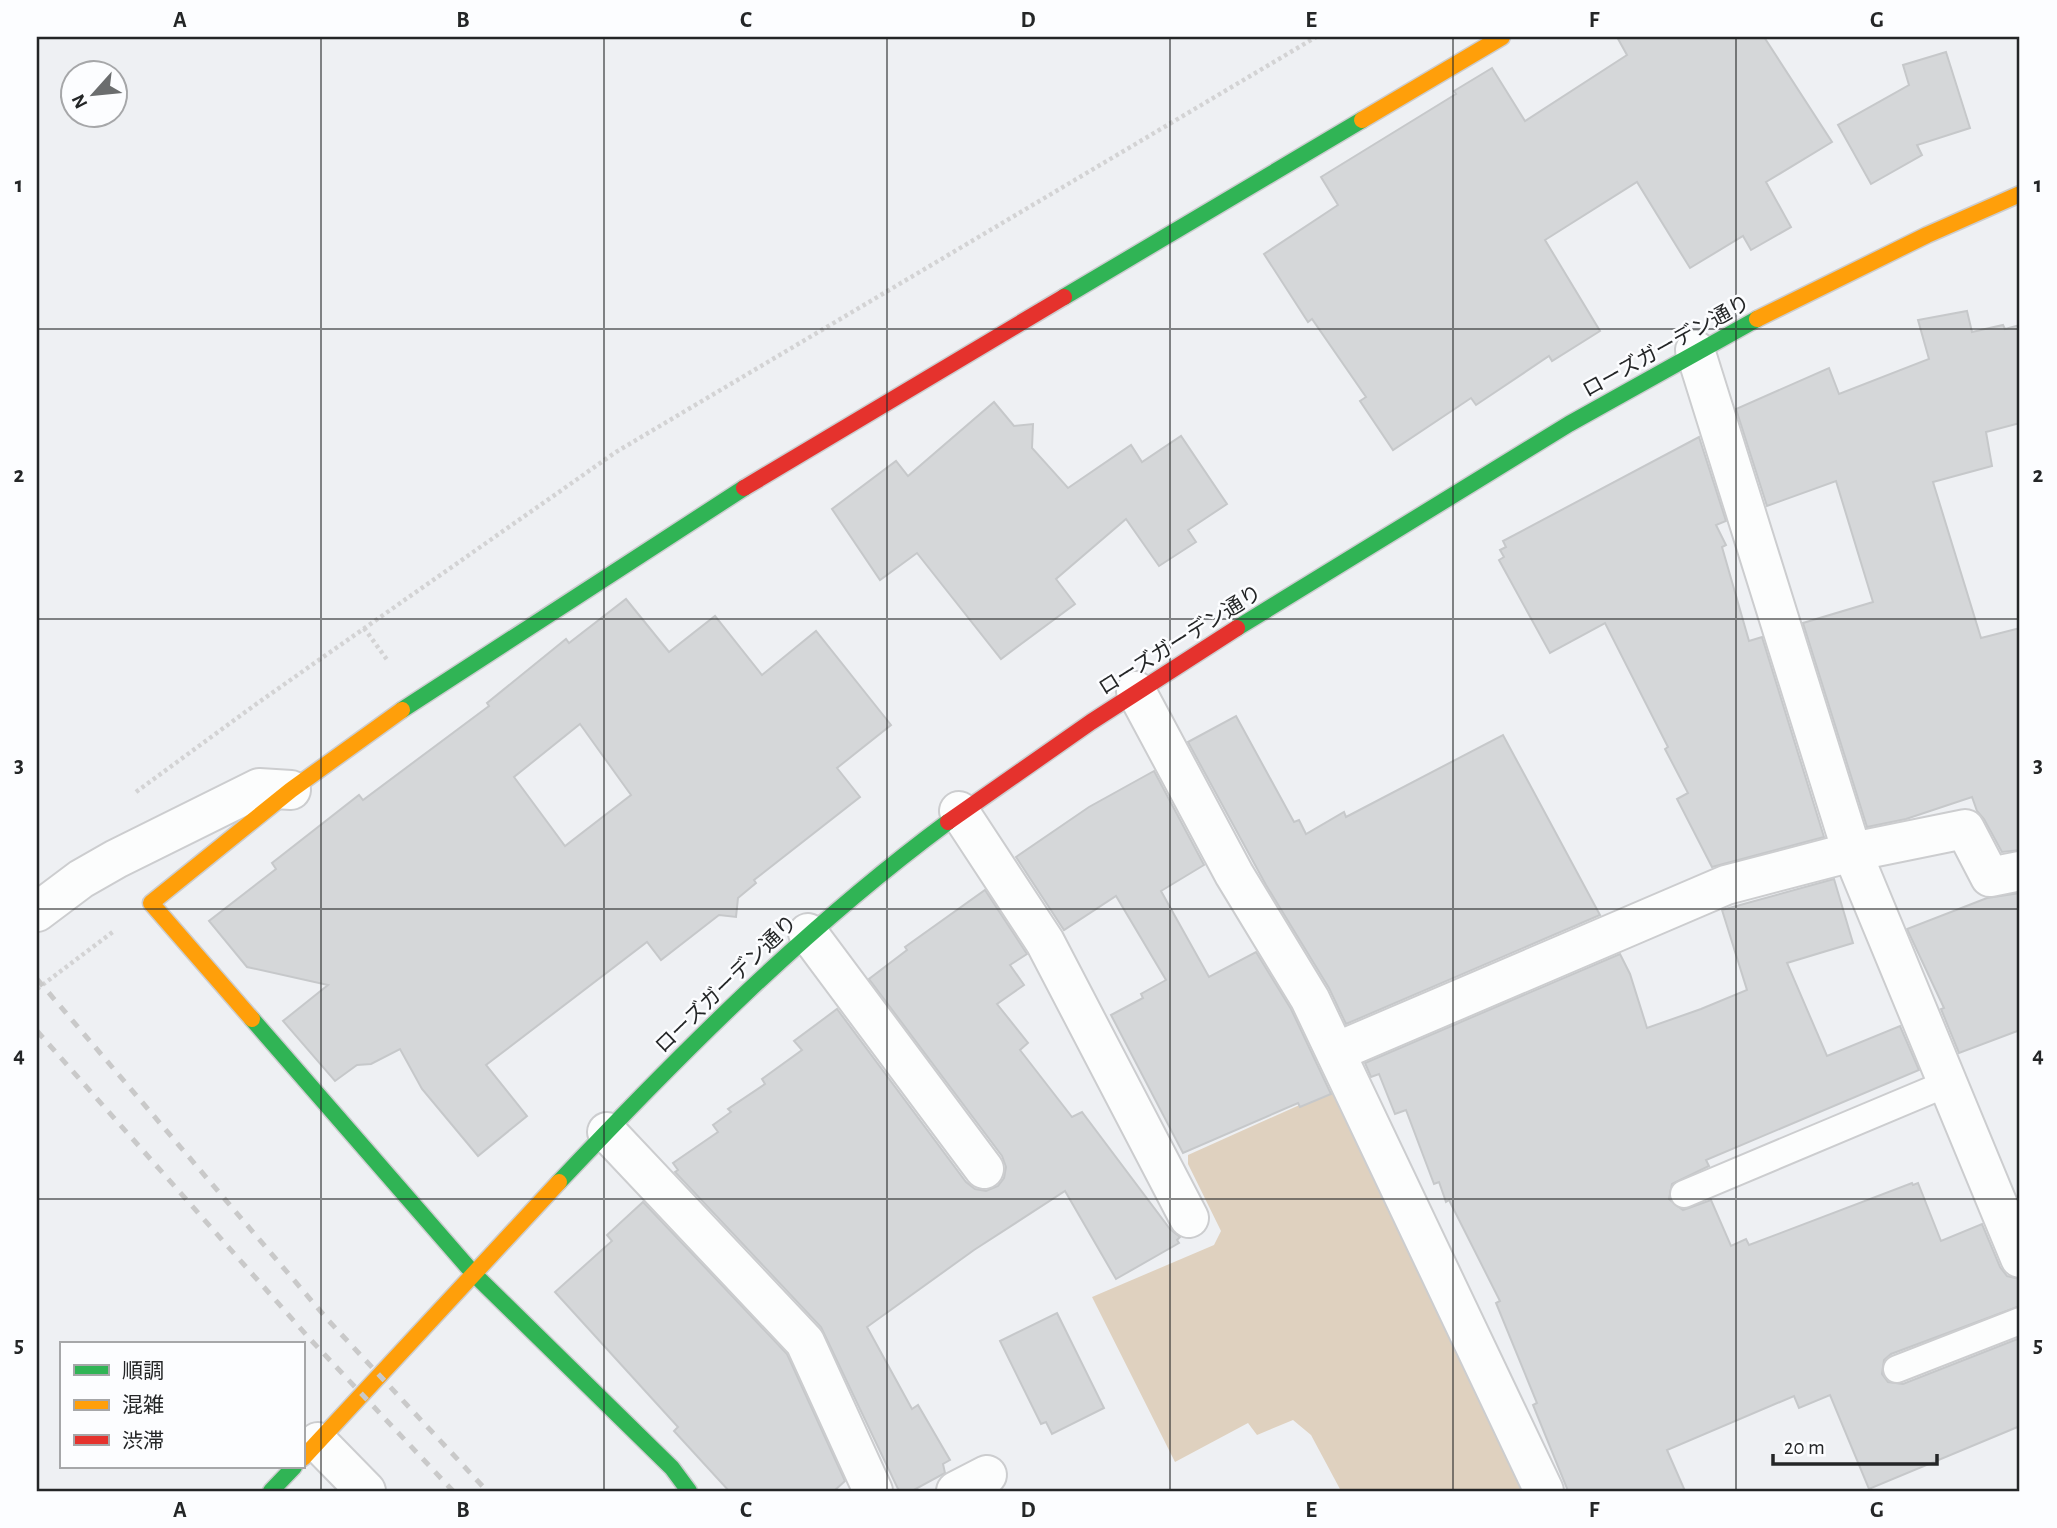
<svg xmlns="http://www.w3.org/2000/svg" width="2057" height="1528" font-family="'Alegreya Sans','Noto Sans JP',sans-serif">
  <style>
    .green { fill: #dfd1bf }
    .building { fill: #d5d7d9; stroke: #c6c8ca; stroke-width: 2; fill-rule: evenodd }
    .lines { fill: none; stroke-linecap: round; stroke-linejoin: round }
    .lane-casing { stroke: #cccdcf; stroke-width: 30 }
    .street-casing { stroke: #cccdcf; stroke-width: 42 }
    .fast-casing { stroke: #cccdcf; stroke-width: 19 }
    .slow-casing { stroke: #cccdcf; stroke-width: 19 }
    .jam-casing { stroke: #cccdcf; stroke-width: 19 }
    .path { stroke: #d3d3d4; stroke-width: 4.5; stroke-dasharray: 3.5 3.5; stroke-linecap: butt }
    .lane { stroke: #fcfdfd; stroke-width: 26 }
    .street { stroke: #fcfdfd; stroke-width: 38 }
    .fast { stroke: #30b455; stroke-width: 16 }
    .slow { stroke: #ff9f0a; stroke-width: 16 }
    .jam { stroke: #e5322d; stroke-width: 16 }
    .rail { stroke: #c9c9c9; stroke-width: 5; stroke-dasharray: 9 9; stroke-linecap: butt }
    .grid { fill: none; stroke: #242627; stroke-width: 2; stroke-opacity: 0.55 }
    .labels { text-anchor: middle; stroke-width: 5; stroke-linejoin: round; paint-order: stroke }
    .street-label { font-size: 21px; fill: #242627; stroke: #fcfdff }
    .neatline { fill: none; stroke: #242627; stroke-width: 2.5 }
    .grid-label { font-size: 23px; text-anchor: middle; font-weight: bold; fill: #242627 }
  </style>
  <rect width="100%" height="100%" fill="#eef0f3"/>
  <path class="green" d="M1342 1086 1526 1491H1341L1311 1435 1293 1420 1257 1435 1248 1423 1175 1462 1092 1297 1214 1245 1221 1231 1188 1164V1155Z"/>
  <g class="building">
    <path d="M1617 37H1764L1832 142 1766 182 1791 227 1751 250 1743 236 1690 268 1637 182 1545 240 1600 331 1552 361 1549 356 1476 405 1471 398 1393 450 1360 401 1366 397 1312 319 1308 322 1264 254 1338 205 1321 177 1456 94 1454 91 1492 68 1525 121 1627 55Z"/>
    <path d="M1946 52 1970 128 1917 145 1922 155 1871 184 1838 125 1909 85 1903 65Z"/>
    <path d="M1967 311 1972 332 2003 325 2005 329 2020 325V423L1986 432 1992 466 1933 482 1981 638 2020 628V850L2002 852 1984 819 1977 811 1972 797 1906 819 1867 827 1803 623 1873 602 1836 481 1767 506 1736 409 1829 368 1839 394 1929 359 1918 320Z"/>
    <path d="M994 402 1014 426 1033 424 1032 448 1068 488 1131 445 1142 462 1181 436 1227 504 1188 530 1196 542 1159 566 1126 519 1056 579 1075 604 1001 659 917 553 880 580 832 509 896 461 908 476Z"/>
    <path d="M1699 437 1726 521 1716 525 1726 545 1722 547 1749 641 1762 637 1824 837 1712 867 1677 799 1688 793 1665 749 1668 747 1605 623 1550 653 1499 560 1504 557 1500 550 1506 547 1503 541Z"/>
    <path d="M626 599 669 652 715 616 762 675 816 631 891 725 837 768 860 797 754 880 756 883 738 898 736 917 719 915 661 960 647 942 486 1065 527 1116 478 1156 422 1089 400 1049 371 1064 357 1065 335 1081 283 1021 328 985 247 967 209 921 276 869 272 863 359 795 363 800 489 706 487 703 566 639 569 643ZM580 724 631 795 565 846 514 777Z"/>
    <path d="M1236 716 1294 822 1299 820 1306 834 1344 812 1346 817 1503 735 1600 915 1346 1024 1329 988 1266 885 1188 742Z"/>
    <path d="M1154 771 1204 865 1161 891 1209 977 1256 952 1291 1009 1331 1094 1300 1107 1298 1103 1183 1153 1111 1015 1143 998 1141 994 1166 980 1116 896 1064 930 1016 857 1089 807Z"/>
    <path d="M1834 879 1853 943 1787 963 1827 1056 1900 1026 1919 1070 1706 1160 1709 1166 1672 1184 1669 1199 1683 1210 1711 1200 1731 1246 1746 1239 1749 1245 1912 1183 1913 1185 1918 1183 1941 1241 1982 1224 2000 1267 2007 1276 2020 1279V1306L1891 1354 1884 1360 1882 1374 1888 1382 1903 1384 2020 1338V1426L1869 1489 1830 1395 1799 1408 1794 1396 1667 1450 1685 1491H1568L1533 1405 1537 1403 1496 1303 1500 1301 1449 1200 1446 1202 1439 1182 1434 1184 1406 1110 1395 1114 1379 1074 1371 1077 1365 1063 1620 954 1630 974 1647 1028 1701 1009 1747 990 1722 910Z"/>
    <path d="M985 890 1027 954 1010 965 1024 985 997 1004 1028 1043 1020 1050 1072 1117 1082 1112 1170 1229 1180 1237 1177 1240 1179 1243 1116 1279 1065 1191 974 1250 867 1327 912 1409 918 1405 950 1460 943 1464 945 1473 912 1491H899L821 1327 675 1172 678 1170 673 1163 718 1132 713 1125 731 1112 728 1109 765 1084 762 1079 802 1050 794 1041 837 1009 966 1182 975 1189 986 1191 998 1186 1004 1178 1006 1167 1002 1156 869 979 907 950 905 947Z"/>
    <path d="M2020 893V1030L1959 1053 1941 1009 1944 1008 1907 929 1987 898Z"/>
    <path d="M643 1202 787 1354 845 1481 834 1491H729L674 1431 678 1427 555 1292 612 1241 607 1235Z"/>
    <path d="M1057 1313 1104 1408 1052 1434 1046 1422 1041 1424 1000 1341Z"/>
  </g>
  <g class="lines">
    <defs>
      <g id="lane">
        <path d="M1684 1194 1948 1083"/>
        <path d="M1897 1369 2020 1321"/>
      </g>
      <g id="street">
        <path d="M1695 350 1852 852 2020 1258"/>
        <path d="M1136 691 1234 874 1310 999 1544 1491"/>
        <path d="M959 811 1045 942 1189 1218"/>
        <path d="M37 912 81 879 116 859 259 788 291 790"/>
        <path d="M808 933 984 1169"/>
        <path d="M1336 1052 1726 885 1852 852 1965 829 1990 877 2020 871"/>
        <path d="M607 1132 805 1342 873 1491"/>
        <path d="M318 1442 366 1491"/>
        <path d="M956 1491 987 1475"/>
      </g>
      <g id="fast">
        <path d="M1064 297 1362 120"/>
        <path d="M1237 628 1569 424 1757 319"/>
        <path d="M402 710 744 488"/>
        <path d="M252 1019 473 1273 672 1468 689 1491"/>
        <path d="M559 1182C681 1053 805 928 948 822"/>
        <path d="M271 1491 294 1467"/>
      </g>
      <g id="slow">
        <path d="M1362 120 1502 37"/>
        <path d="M1757 319 1927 235 2020 194"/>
        <path d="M252 1019 151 903 291 790 402 710"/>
        <path d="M303 1458 559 1182"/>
      </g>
      <g id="jam">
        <path d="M744 488 1064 297"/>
        <path d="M948 822 1091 722 1237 628"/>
      </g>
    </defs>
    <use href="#lane" class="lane-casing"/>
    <use href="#street" class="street-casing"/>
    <use href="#fast" class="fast-casing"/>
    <use href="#slow" class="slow-casing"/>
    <use href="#jam" class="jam-casing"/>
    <g class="path">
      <path d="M364 628 388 661"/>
      <path d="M136 792 259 702 616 452 1316 37"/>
      <path d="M37 989 114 931"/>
    </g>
    <use href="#lane" class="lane"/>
    <use href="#street" class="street"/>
    <use href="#fast" class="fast"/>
    <use href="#slow" class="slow"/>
    <use href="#jam" class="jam"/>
    <g class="rail">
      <path d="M37 979 328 1320 487 1491"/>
      <path d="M37 1031 309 1338 453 1491"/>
    </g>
  </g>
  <path class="grid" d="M321 37V1491M604 37V1491M887 37V1491M1170 37V1491M1453 37V1491M1736 37V1491M37 329H2020M37 619H2020M37 909H2020M37 1199H2020"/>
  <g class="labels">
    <g class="street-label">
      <text transform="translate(1666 346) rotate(-29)" y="7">ローズガーデン通り</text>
      <text transform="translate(1180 640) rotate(-32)" y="7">ローズガーデン通り</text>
      <text transform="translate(726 984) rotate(-44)" y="7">ローズガーデン通り</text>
    </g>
  </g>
  <rect width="2057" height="1528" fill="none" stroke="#fcfdff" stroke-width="77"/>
  <rect x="60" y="1342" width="245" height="126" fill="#fcfdff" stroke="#a6a7a9" stroke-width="2"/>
  <rect x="74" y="1365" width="35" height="10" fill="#30b455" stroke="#a6a7a9" stroke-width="2"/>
  <text x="122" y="1378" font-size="21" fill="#242627">順調</text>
  <rect x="74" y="1400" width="35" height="10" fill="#ff9f0a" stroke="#a6a7a9" stroke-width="2"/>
  <text x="122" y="1412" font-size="21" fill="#242627">混雑</text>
  <rect x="74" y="1435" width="35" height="10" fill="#e5322d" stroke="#a6a7a9" stroke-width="2"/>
  <text x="122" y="1448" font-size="21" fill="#242627">渋滞</text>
  <g transform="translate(94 94) rotate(243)"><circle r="33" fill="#fcfdff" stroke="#a6a7a9" stroke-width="2"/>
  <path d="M0-5L12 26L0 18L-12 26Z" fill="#6b6d6e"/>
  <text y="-10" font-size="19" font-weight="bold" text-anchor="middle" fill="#242627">N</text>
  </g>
  <path d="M1773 1454v10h164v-10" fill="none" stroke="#242627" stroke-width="3.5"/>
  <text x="1784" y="1454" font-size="21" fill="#242627" stroke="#fcfdff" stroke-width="5" paint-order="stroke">20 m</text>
  <rect x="38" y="38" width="1980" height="1452" class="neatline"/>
  <g class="grid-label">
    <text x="180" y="27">A</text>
    <text x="463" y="27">B</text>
    <text x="746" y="27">C</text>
    <text x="1028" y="27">D</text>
    <text x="1311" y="27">E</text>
    <text x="1594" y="27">F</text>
    <text x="1877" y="27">G</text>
    <text x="19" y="192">1</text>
    <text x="2038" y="192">1</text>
    <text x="19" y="482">2</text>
    <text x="2038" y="482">2</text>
    <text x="19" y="772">3</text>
    <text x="2038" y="772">3</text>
    <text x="19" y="1062">4</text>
    <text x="2038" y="1062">4</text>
    <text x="19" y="1352">5</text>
    <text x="2038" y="1352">5</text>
    <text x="180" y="1517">A</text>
    <text x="463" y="1517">B</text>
    <text x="746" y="1517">C</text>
    <text x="1028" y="1517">D</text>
    <text x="1311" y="1517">E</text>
    <text x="1594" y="1517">F</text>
    <text x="1877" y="1517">G</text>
  </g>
</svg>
